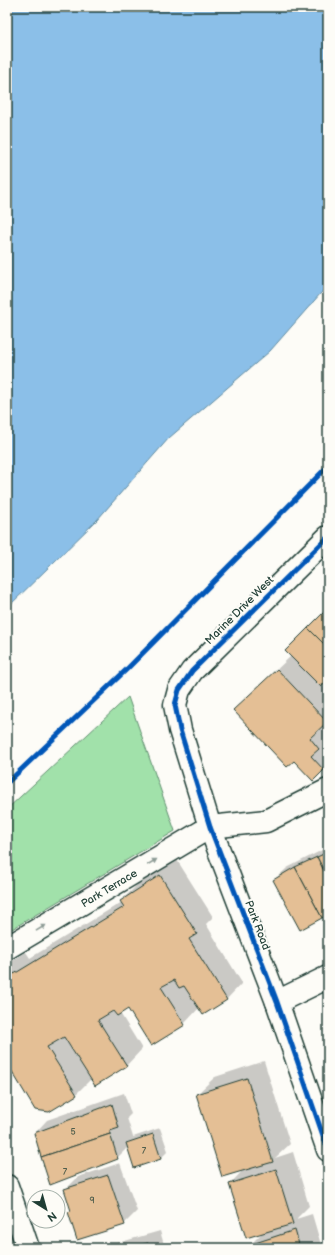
<svg xmlns="http://www.w3.org/2000/svg" width="335" height="1255" font-family="'Balsamiq Sans',sans-serif">
  <style>
    .green { fill: #a1e1aa; stroke: #608f6f }
    .water { fill: #8bbfe8; stroke: #608ba0 }
    .shadow { fill: #0003 }
    .building { fill: #e4bf95; stroke: #1f3d34 }
    .lines { fill: none; stroke-linecap: round; stroke-linejoin: round }
    .minor-casing { stroke: #1f3d34; stroke-width: 25 }
    .minor { stroke: #fdfcf7; stroke-width: 22 }
    .cycleway-casing { stroke: #fdfcf7; stroke-width: 8 }
    .cycleway { stroke: #0057b8; stroke-width: 5 }
    .oneway { fill: #8e9c96 }
    .labels { text-anchor: middle; stroke-width: 4; stroke-linejoin: round; paint-order: stroke }
    .number-label { font-size: 9px; fill: #505e4c }
    .street-label { font-size: 11px; fill: #1f3d34; stroke: #fdfcf7 }
  </style>
  <rect width="100%" height="100%" fill="#fdfcf7"/>
  <filter id="ink" filterUnits="userSpaceOnUse"><feTurbulence type="fractalNoise" baseFrequency=".025" numOctaves="2"/><feDisplacementMap in="SourceGraphic" scale="8" xChannelSelector="R" yChannelSelector="G"/><feConvolveMatrix kernelMatrix="1 2 1 2 8 2 1 2 1" color-interpolation-filters="sRGB"/></filter>
  <g filter="url(#ink)">
    <path class="green" d="M128 697 175 831 7 932V809Z"/>
    <path class="water" d="M7 7H328V285L270 351 169 438 97 520 7 608Z"/>
    <g class="shadow">
      <path d="M328 610V680L322 685 328 692V719L325 723 328 727V739L326 741 328 743V764L313 779 250 695 291 656Z"/>
      <path d="M328 847V914L274 880 287 868Z"/>
      <path d="M177 860 213 917 206 924 242 983 226 1000 199 1008 184 1024 128 1008 120 1013 142 1049 126 1066 91 1079 76 1094 7 1061V964L26 952 30 958 122 902 121 901 138 884Z"/>
      <path d="M264 1061 290 1144 275 1158 293 1152 309 1206 296 1219 312 1214 322 1248H251L250 1245 263 1232 230 1184 244 1169 197 1094 215 1077Z"/>
      <path d="M124 1093 131 1114 127 1118 133 1137 160 1128 168 1151 161 1158 135 1167 128 1147 117 1158 35 1133 47 1120Z"/>
      <path d="M120 1163 137 1211 124 1224 69 1212 72 1209 65 1190 78 1177Z"/>
      <path d="M160 1231 165 1248H105L107 1246Z"/>
    </g>
    <g class="building">
      <path d="M328 608V648L308 628Z"/>
      <path d="M308 628 328 648V681L321 687 285 651Z"/>
      <path d="M277 669 327 722 310 738 319 749 311 756 324 770 313 781 294 761 287 767 233 710Z"/>
      <path d="M328 852V879L317 857Z"/>
      <path d="M317 857 328 879V915L322 918 295 867Z"/>
      <path d="M295 867 322 918 300 930 273 880Z"/>
      <path d="M160 875 197 934 189 939 227 1000 203 1015 184 986 179 988 174 980 161 987 185 1025 151 1046 128 1009 117 1016 113 1011 98 1020 127 1066 95 1086 64 1037 47 1047 77 1095 49 1112 35 1110 7 1063V969L10 968 14 974 124 907 120 901Z"/>
      <path d="M247 1078 273 1162 222 1177 196 1094Z"/>
      <path d="M112 1104 119 1128 110 1131V1134L41 1157 34 1133Z"/>
      <path d="M110 1134 118 1159 50 1185 41 1157Z"/>
      <path d="M153 1134 161 1159 134 1168 126 1143Z"/>
      <path d="M276 1169 293 1224 246 1238 229 1184Z"/>
      <path d="M108 1175 125 1225 77 1240 68 1212 71 1211 64 1189Z"/>
      <path d="M295 1230 300 1248H250L249 1245Z"/>
      <path d="M148 1243 149 1248H129Z"/>
    </g>
    <g class="lines">
      <defs>
        <g id="minor">
          <path d="M328 537 192 671 179 690 175 705 180 730 210 827 277 1002 328 1150"/>
          <path d="M7 948 210 827 266 821 328 790"/>
          <path d="M277 1002 328 977"/>
          <path d="M7 1186 28 1248"/>
        </g>
      </defs>
      <use href="#minor" class="minor-casing"/>
      <use href="#minor" class="minor"/>
      <defs>
        <g id="cycleway">
          <path d="M328 537 192 671 179 690 175 705 180 730 210 827 277 1002 328 1150"/>
          <path d="M7 783 126 670 328 466"/>
        </g>
      </defs>
      <use href="#cycleway" class="cycleway-casing"/>
      <use href="#cycleway" class="cycleway"/>
    </g>
    <defs><path id="oneway-solid" d="M-6-.8H1V-3.2L6.5 0L1 3.2V.8H-6Z"/></defs>
    <g class="oneway">
      <use href="#oneway-solid" transform="translate(152 862) rotate(-31)"/>
      <use href="#oneway-solid" transform="translate(41 928) rotate(-31)"/>
    </g>
  </g>
  <g class="labels">
    <g class="number-label">
      <text x="73" y="1135">5</text>
      <text x="144" y="1154">7</text>
      <text x="65" y="1175">7</text>
      <text x="92" y="1203">9</text>
    </g>
    <g class="street-label">
      <text transform="translate(239 610) rotate(-45)" y="4">Marine Drive West</text>
      <text transform="translate(109 888) rotate(-31)" y="4">Park Terrace</text>
      <text transform="translate(258 925) rotate(69)" y="4">Park Road</text>
    </g>
  </g>
  <rect width="335" height="1255" fill="none" stroke="#fdfcf7" stroke-width="24"/>
  <rect x="12" y="12" width="311" height="1231" fill="none" stroke="#1f3d34" stroke-width="1.5" filter="url(#ink)"/>
  <g transform="translate(46 1209) rotate(143)"><circle r="19" fill="#fdfcf7" stroke="#a4b0a9"/>
  <path d="M0-3L7 15L0 10L-7 15Z" fill="#1f3d34"/>
  <text y="-6" font-size="11" font-weight="bold" text-anchor="middle" fill="#1f3d34">N</text>
  </g>
</svg>
